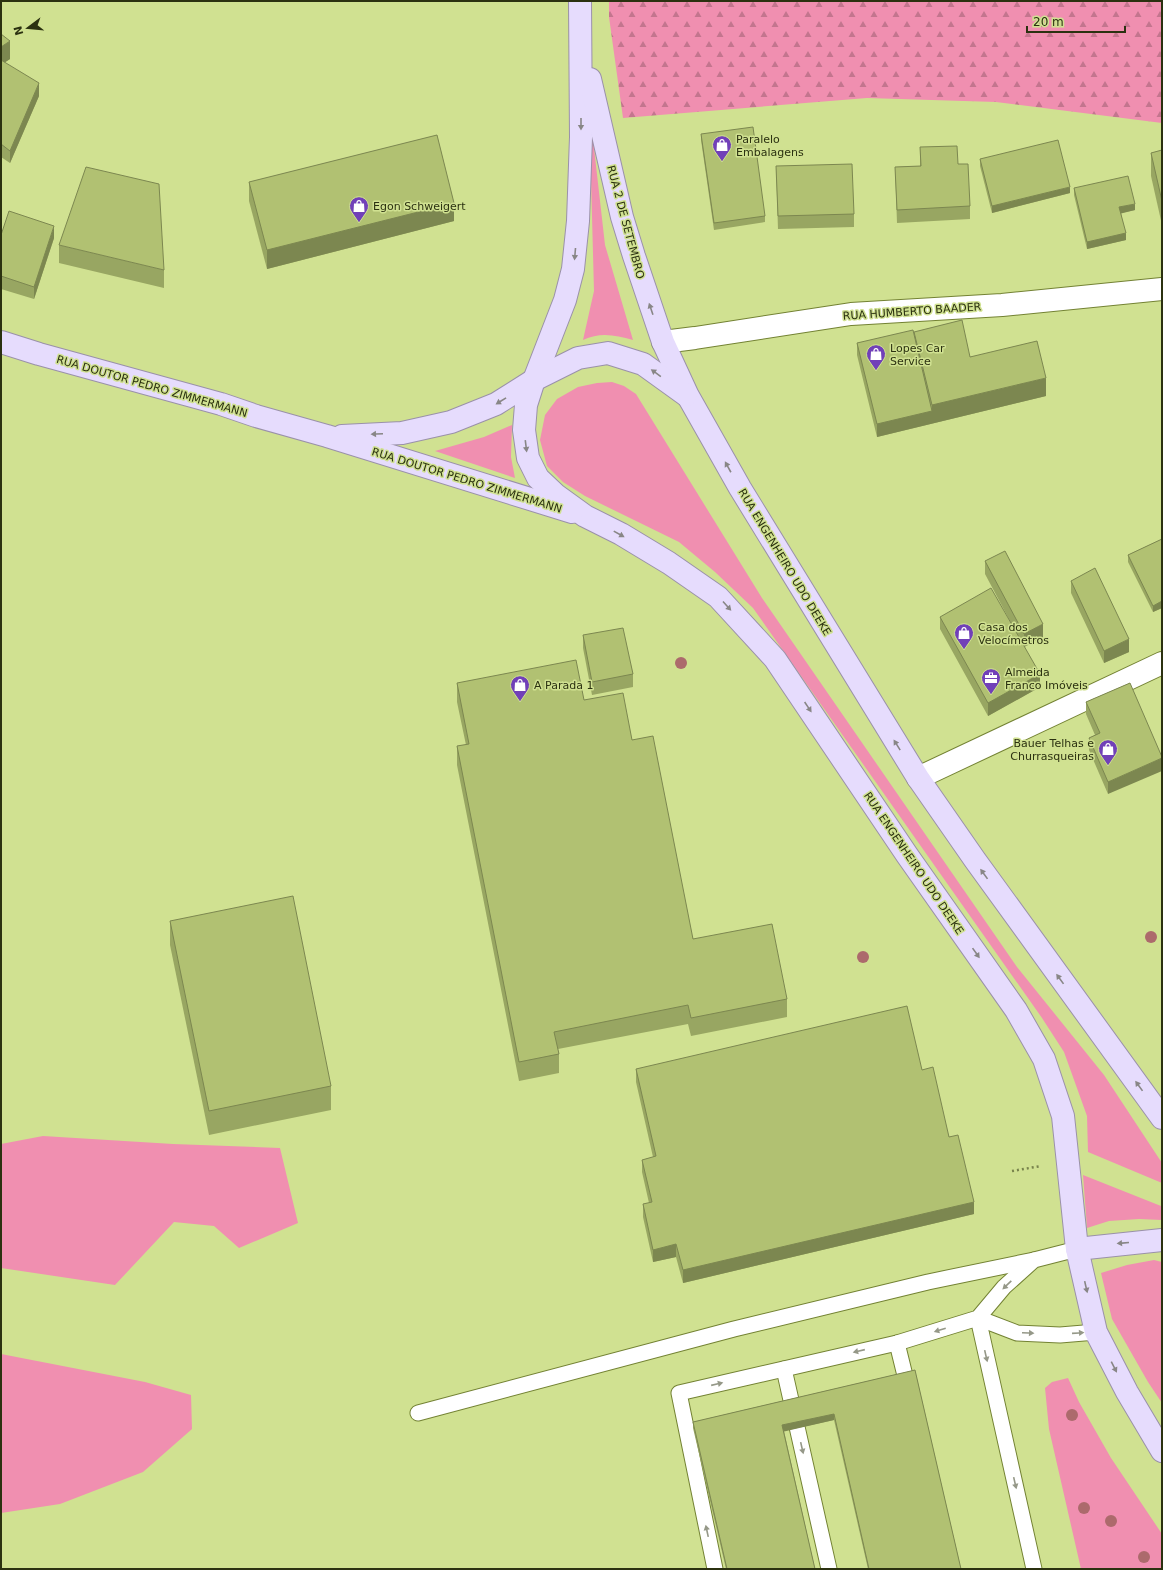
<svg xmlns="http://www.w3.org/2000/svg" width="1163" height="1570" font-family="'DejaVu Sans',sans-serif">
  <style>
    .green { fill: #f08fb0 }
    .forest { fill: url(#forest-firs) }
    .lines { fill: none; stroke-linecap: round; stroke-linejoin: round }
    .service-casing { stroke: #738233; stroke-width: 17 }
    .minor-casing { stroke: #738233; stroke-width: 24 }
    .primary-casing { stroke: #9a91a9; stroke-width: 24 }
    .path { stroke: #78834c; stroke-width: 2.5; stroke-dasharray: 2 3; stroke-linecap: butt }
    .service { stroke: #fff; stroke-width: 15 }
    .minor { stroke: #fff; stroke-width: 22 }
    .primary { stroke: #e6dcfd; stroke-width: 22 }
    .tree { fill: #ac6a6c }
    .wall { fill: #98a662 }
    .shaded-wall { fill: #7c8750 }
    .building { fill: #b1c172; stroke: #7c8750 }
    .oneway { fill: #888686 }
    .oneway2 { fill: #959888 }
    .labels { text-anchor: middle; stroke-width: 3; stroke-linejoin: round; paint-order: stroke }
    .poi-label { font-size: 11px; fill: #2b3110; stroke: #d0e191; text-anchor: start }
    .street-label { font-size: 11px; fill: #2b3110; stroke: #d0e191 }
  </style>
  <defs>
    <pattern id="forest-firs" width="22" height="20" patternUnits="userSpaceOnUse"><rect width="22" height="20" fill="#f08fb0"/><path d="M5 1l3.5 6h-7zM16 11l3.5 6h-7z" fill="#c3758e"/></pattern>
  </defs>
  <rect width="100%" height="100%" fill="#d0e191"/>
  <g class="green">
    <path d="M589 104 605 245 633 340C615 335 600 332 583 340L594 291Z"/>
    <path d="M612 382 624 386 636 394 762 598 1017 967 1104 1075 1162 1163V1183L1088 1152 1087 1116 1064 1052 1042 1018 753 608 715 572 679 542 585 496 563 482 547 466 540 440 545 415 557 399 578 387 597 383Z"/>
    <path d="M512 425 511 457 515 478 435 451 484 437Z"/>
    <path d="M43 1136 173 1144 280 1148 298 1223 239 1248 214 1226 174 1222 115 1285 1 1268V1144Z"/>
    <path d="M1083 1175 1161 1206 1162 1220 1139 1219 1109 1221 1087 1228Z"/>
    <path d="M1154 1260 1162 1262V1403L1148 1382 1112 1319 1101 1273 1127 1265Z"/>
    <path d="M1 1354 145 1382 191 1395 192 1429 143 1472 60 1504 1 1513Z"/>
    <path d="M1068 1378 1079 1402 1111 1458 1162 1534V1569H1081L1049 1429 1045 1388 1052 1382Z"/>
  </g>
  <path class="forest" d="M609 1H1162V123L996 102 867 98 623 118 609 17Z"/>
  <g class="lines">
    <defs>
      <g id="service">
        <path d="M978 1318 1034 1569"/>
        <path d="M978 1318 1017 1333 1060 1335 1096 1332"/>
        <path d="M897 1343 909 1392"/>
        <path d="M784 1369 829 1569"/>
        <path d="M418 1413 734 1329 928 1282 1034 1260"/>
        <path d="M715 1569 679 1393 897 1343 978 1318 1004 1287 1034 1260 1077 1249"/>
      </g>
      <g id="minor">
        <path d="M663 342 695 338 851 314 1002 305 1162 289"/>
        <path d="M918 778 1162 663"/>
      </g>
      <g id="primary">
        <path d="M580 1 581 137 578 221 573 269 565 300 534 380 526 405 524 430 528 458 538 478 556 495 585 516 621 534 669 563 718 597 775 659 907 855 1016 1010 1044 1059 1063 1116 1077 1249 1096 1332 1127 1392 1162 1451"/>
        <path d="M590 79 622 217 634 256 663 342 688 396 740 488 918 778 975 860 1162 1118"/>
        <path d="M1 342 39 354 221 404 256 416 327 436 572 512"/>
        <path d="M342 436 402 433 451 422 496 404 534 380 578 358 608 353 643 364 686 395"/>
        <path d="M1077 1249 1162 1240"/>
      </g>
    </defs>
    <use href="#service" class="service-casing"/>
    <use href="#minor" class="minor-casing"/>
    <use href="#primary" class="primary-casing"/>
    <path class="path" d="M1012 1171 1041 1166"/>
    <use href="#service" class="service"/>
    <use href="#minor" class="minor"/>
    <use href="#primary" class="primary"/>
  </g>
  <g class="tree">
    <circle cx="681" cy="663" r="6"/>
    <circle cx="1151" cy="937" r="6"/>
    <circle cx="863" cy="957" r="6"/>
    <circle cx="1072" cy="1415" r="6"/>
    <circle cx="1084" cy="1508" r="6"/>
    <circle cx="1111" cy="1521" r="6"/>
    <circle cx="1144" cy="1557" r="6"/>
  </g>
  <g class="wall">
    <path d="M1 34 10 59 5 62 39 96 10 163 1 157Z"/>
    <path d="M701 134 765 216V222L714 230 701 140Z"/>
    <path d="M920 147 958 164 970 206V219L897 223 895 167 920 166Z"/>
    <path d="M1162 150V225L1151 176V153Z"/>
    <path d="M980 159 1070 193 992 213 980 166Z"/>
    <path d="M776 166 854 214V227L778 229Z"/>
    <path d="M249 182 454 221 267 269 249 201Z"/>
    <path d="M1074 188 1135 210 1121 213 1126 240 1087 249 1074 195Z"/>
    <path d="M1 235 54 238 34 299 1 289Z"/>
    <path d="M59 245 164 270V288L59 263Z"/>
    <path d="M914 332 970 357 1046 396 877 437 857 355V343L914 337Z"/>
    <path d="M1162 539V608L1153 612 1128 562V555Z"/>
    <path d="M985 561 1043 637 1024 647 1040 687 988 716 940 629V617L1018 636 985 574Z"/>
    <path d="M1071 581 1129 652 1104 663 1071 593Z"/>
    <path d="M583 635 633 674V687L592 695 583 648Z"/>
    <path d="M457 683 584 700 632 740 693 939 787 999V1017L691 1036 688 1024 558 1049 559 1054V1073L519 1081 457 765V746L466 745 457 702Z"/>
    <path d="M1130 683 1108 794 1089 750V738L1095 735 1086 714V702Z"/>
    <path d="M170 921 331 1086V1110L209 1135 170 945Z"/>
    <path d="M636 1069 922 1070 949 1137 974 1214 683 1283 676 1257 653 1262 643 1217V1204L649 1203 642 1172V1160L653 1157 636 1082Z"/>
    <path d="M915 1370 961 1569H868L834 1420 784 1431 815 1569H726L693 1428V1422Z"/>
  </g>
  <g class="shaded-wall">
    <path d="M10 41V59L1 65V47Z"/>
    <path d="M39 83V96L10 163V151Z"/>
    <path d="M1070 187V193L992 213V206Z"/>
    <path d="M454 203V221L267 269V250Z"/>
    <path d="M1135 204V210L1119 214V207Z"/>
    <path d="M54 226V238L34 299V287Z"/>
    <path d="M1126 233V240L1087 249V242Z"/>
    <path d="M1046 378V396L877 437V424L932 411V405Z"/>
    <path d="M1162 601V608L1153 612V606Z"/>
    <path d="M1043 624V637L1024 647V634Z"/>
    <path d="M1129 639V652L1104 663V651Z"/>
    <path d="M1040 674V687L988 716V703Z"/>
    <path d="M1162 758V771L1108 794V782Z"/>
    <path d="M974 1202V1214L683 1283V1270Z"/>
    <path d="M676 1244V1257L653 1262V1250Z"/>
    <path d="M834 1414V1420L782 1432V1425Z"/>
  </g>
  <g class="building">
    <path d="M1 34 10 41 1 47Z"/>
    <path d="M1 60 39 83 10 151 1 144Z"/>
    <path d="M753 127 765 216 714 223 701 134Z"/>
    <path d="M437 135 454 203 267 250 249 182Z"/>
    <path d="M1058 140 1070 187 992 206 980 159Z"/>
    <path d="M957 146 958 164H968L970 206 897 210 895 167 921 166 920 147Z"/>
    <path d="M1162 150V201L1151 153Z"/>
    <path d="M852 164 854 214 778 216 776 166Z"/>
    <path d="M86 167 159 184 164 270 59 245Z"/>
    <path d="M1128 176 1135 204 1119 207 1126 233 1087 242 1074 188Z"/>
    <path d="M9 211 54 226 34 287 1 276V235Z"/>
    <path d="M962 320 970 357 1037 341 1046 378 932 405 914 332Z"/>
    <path d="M913 330 932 411 877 424 857 343Z"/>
    <path d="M1162 539V601L1153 606 1128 555Z"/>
    <path d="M1005 551 1043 624 1024 634 985 561Z"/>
    <path d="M1095 568 1129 639 1104 651 1071 581Z"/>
    <path d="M991 588 1040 674 988 703 940 617Z"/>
    <path d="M623 628 633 674 592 682 583 635Z"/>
    <path d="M576 660 584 700 623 693 632 740 653 736 693 939 772 924 787 999 691 1018 688 1005 554 1032 559 1054 519 1062 457 746 469 744 457 683Z"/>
    <path d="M1130 683 1162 757V758L1108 782 1089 738 1100 733 1086 702Z"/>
    <path d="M293 896 331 1086 209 1111 170 921Z"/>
    <path d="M907 1006 922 1070 933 1067 949 1137 958 1135 974 1202 683 1270 676 1244 653 1250 643 1204 652 1202 642 1160 656 1156 636 1069Z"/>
    <path d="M915 1370 961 1569H869L834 1414 782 1425 815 1569H727L693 1422Z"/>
  </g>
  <defs><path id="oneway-solid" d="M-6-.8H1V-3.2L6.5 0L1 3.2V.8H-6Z"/></defs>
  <g class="oneway">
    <use href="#oneway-solid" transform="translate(581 124) rotate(90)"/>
    <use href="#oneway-solid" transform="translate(575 254) rotate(95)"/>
    <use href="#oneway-solid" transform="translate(651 309) rotate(-109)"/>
    <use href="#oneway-solid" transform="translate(656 373) rotate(-144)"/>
    <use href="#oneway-solid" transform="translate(501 401) rotate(148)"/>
    <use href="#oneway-solid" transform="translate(377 434) rotate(177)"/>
    <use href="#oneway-solid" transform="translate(526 446) rotate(83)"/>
    <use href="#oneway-solid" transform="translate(728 467) rotate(-119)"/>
    <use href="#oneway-solid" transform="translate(619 534) rotate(29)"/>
    <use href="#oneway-solid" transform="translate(727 606) rotate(48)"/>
    <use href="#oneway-solid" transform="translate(808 707) rotate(56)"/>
    <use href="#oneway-solid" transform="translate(897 745) rotate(-122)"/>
    <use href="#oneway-solid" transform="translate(984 874) rotate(-126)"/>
    <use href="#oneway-solid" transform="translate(976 953) rotate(55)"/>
    <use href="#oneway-solid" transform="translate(1060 979) rotate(-126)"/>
    <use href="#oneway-solid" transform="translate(1139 1086) rotate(-126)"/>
    <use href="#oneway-solid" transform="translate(1123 1243) rotate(175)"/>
    <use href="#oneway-solid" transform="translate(1086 1287) rotate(77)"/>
    <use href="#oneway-solid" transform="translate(1114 1367) rotate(63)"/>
  </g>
  <g class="oneway2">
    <use href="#oneway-solid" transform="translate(1007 1285) rotate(136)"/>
    <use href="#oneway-solid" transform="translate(940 1330) rotate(163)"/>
    <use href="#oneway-solid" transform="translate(1028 1333) rotate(3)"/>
    <use href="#oneway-solid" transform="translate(1078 1333) rotate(-4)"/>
    <use href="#oneway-solid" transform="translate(859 1351) rotate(167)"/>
    <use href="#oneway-solid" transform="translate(986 1356) rotate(77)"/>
    <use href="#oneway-solid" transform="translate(717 1384) rotate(-13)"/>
    <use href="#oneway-solid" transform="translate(802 1448) rotate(77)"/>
    <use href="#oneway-solid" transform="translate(1015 1483) rotate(77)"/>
    <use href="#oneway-solid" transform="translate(707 1531) rotate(-102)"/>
  </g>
  <defs>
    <symbol id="shop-pin" viewBox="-11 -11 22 30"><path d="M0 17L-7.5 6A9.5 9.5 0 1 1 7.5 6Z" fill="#7140b8" stroke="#d0e191"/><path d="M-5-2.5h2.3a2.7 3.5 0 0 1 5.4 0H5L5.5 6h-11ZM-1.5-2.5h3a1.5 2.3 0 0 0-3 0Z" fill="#fff"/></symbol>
    <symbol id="office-pin" viewBox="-11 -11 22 30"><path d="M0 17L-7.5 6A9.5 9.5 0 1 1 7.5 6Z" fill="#7140b8" stroke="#d0e191"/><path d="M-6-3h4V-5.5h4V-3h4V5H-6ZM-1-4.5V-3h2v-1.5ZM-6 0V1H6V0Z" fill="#fff"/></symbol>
  </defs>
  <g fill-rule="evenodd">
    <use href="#shop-pin" x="711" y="134" width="22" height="30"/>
    <use href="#shop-pin" x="348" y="195" width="22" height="30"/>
    <use href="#shop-pin" x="865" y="343" width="22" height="30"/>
    <use href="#shop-pin" x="953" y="622" width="22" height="30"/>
    <use href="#office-pin" x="980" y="667" width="22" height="30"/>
    <use href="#shop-pin" x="509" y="674" width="22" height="30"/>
    <use href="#shop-pin" x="1097" y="738" width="22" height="30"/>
  </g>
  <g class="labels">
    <g class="poi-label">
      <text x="736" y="143">Paralelo<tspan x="736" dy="13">Embalagens</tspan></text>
      <text x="373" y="210">Egon Schweigert</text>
      <text x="890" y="352">Lopes Car<tspan x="890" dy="13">Service</tspan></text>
      <text x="978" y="631">Casa dos<tspan x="978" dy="13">Velocímetros</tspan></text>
      <text x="1005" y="676">Almeida<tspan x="1005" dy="13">Franco Imóveis</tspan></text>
      <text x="534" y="689">A Parada 1</text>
      <text x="1094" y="747" text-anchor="end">Bauer Telhas e<tspan x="1094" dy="13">Churrasqueiras</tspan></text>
    </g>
    <g class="street-label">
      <text transform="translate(626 222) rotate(75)" y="4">RUA 2 DE SETEMBRO</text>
      <text transform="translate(912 311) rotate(-4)" y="4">RUA HUMBERTO BAADER</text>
      <text transform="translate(152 386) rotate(16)" y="4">RUA DOUTOR PEDRO ZIMMERMANN</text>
      <text transform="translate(467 480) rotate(17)" y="4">RUA DOUTOR PEDRO ZIMMERMANN</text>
      <text transform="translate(785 562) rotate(59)" y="4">RUA ENGENHEIRO UDO DEEKE</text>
      <text transform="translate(914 863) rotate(56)" y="4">RUA ENGENHEIRO UDO DEEKE</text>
    </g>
  </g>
  <rect width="1163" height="1570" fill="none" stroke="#2b3110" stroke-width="4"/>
  <g transform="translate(28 28) rotate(254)" stroke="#d0e191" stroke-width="3" paint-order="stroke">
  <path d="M0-3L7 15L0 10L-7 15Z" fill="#2b3110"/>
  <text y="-6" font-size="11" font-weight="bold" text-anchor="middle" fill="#2b3110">N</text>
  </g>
  <path d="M1027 26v6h98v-6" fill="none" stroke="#2b3110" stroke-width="2"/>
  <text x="1033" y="26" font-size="12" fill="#2b3110" stroke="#d0e191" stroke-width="3" paint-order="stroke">20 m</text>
</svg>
